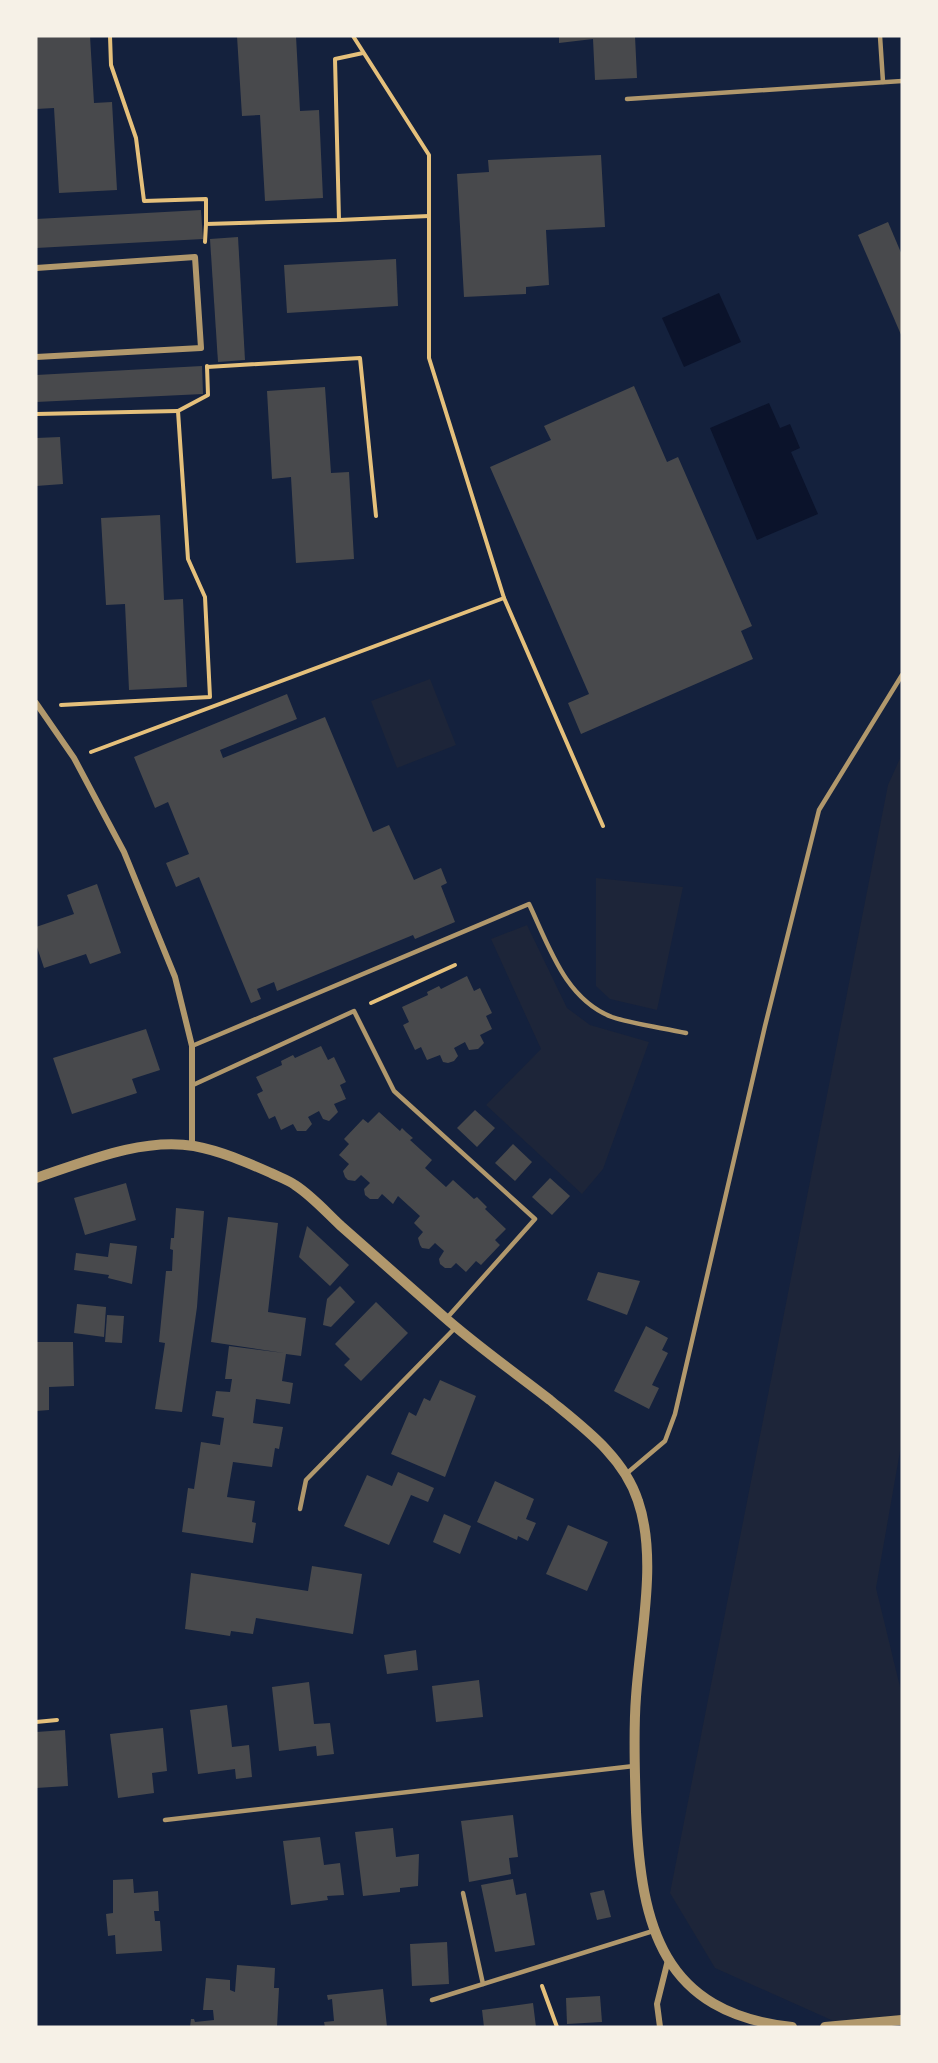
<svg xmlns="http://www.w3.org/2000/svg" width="938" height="2063" font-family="'Roboto Condensed',sans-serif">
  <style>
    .green { fill: #1d2539 }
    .water { fill: #0b132b }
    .building { fill: #48494c }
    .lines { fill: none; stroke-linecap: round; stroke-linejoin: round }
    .path { stroke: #e5c07b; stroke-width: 4 }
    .service { stroke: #b1986c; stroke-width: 4.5 }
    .minor { stroke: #b1986c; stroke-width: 6 }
    .tertiary { stroke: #b1986c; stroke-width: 10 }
  </style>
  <rect width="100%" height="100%" fill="#14213d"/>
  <g class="green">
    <path d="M430 679 456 745 397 768 371 701Z"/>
    <path d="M902 754V1440L876 1588 902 1695V2027H847L715 1968 670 1893 888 785Z"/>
    <path d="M596 878 683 887 657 1010 610 999 596 986Z"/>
    <path d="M527 925 567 1008 590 1025 649 1042 603 1169 582 1194 486 1105 541 1049 491 939Z"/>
  </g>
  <g class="water">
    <path d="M719 293 741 342 684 367 662 318Z"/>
    <path d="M769 403 780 428 790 424 800 448 791 452 818 514 757 540 710 428Z"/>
  </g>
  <g class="building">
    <path d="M36 36H90L94 103 112 102 117 190 59 193 54 108 36 109Z"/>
    <path d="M237 36H296L300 111 319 110 323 198 265 201 260 115 242 116Z"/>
    <path d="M559 36H635L637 78 595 80 593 39 559 43Z"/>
    <path d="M601 155 605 227 546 230 549 285 526 287V294L464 297 457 174 489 172 488 160Z"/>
    <path d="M201 210 203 239 36 248V219Z"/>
    <path d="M888 222 902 255V337L858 235Z"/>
    <path d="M238 237 245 360 218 362 210 239Z"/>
    <path d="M396 259 398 306 287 313 284 265Z"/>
    <path d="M202 366 203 394 36 402V375Z"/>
    <path d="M634 386 667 462 678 457 752 626 741 631 753 659 581 734 568 703 589 694 490 467 551 440 544 426Z"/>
    <path d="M325 387 331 473 349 472 354 559 296 563 291 477 272 479 267 391Z"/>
    <path d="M60 437 63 484 36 486V438Z"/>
    <path d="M160 515 164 600 183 599 187 687 129 690 125 604 106 605 101 518Z"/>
    <path d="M287 694 297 719 220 750 223 758 325 717 373 832 389 825 414 880 441 868 447 883 441 886 455 922 415 939 413 935 277 991 274 982 257 989 261 999 251 1003 199 877 176 887 166 863 189 854 168 802 155 808 134 757Z"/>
    <path d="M97 884 121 953 90 964 86 954 44 968 36 944V927L74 914 67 895Z"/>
    <path d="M467 976 474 991 480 988 492 1013 486 1016 492 1029 480 1035 484 1043 478 1049 469 1050 465 1042 454 1048 458 1056 454 1061 448 1063 443 1062 440 1055 427 1060 421 1047 415 1050 403 1025 409 1022 402 1007 428 995 427 992 439 986 441 989Z"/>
    <path d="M146 1029 160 1070 132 1079 137 1093 72 1114 53 1058Z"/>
    <path d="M321 1046 328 1060 334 1057 346 1082 340 1085 346 1099 334 1104 338 1112 329 1121 323 1119 319 1111 308 1117 312 1124 306 1131H297L293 1124 281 1130 275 1116 269 1119 257 1094 263 1091 256 1077 282 1065 281 1061 293 1055 295 1058Z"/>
    <path d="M475 1110 495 1128 477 1147 457 1128Z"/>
    <path d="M379 1112 400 1131 402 1128 406 1132 413 1138 410 1140 432 1160 425 1168 446 1187 453 1180 474 1199 477 1197 487 1207 485 1209 506 1229 495 1240 500 1245 481 1265 476 1261 466 1272 456 1263 451 1268H445L440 1264 439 1259 444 1251 435 1243 429 1249 422 1248 420 1245 418 1238 423 1232 414 1223 420 1216 398 1196 393 1204 382 1194 378 1199H370L365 1195 364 1189 370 1183 361 1175 355 1181 348 1180 345 1177 343 1171 349 1164 339 1155 349 1144 344 1139 363 1119 368 1123Z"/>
    <path d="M513 1144 532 1162 515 1181 495 1163Z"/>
    <path d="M550 1178 570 1196 552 1215 532 1197Z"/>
    <path d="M126 1183 136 1220 85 1235 74 1198Z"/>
    <path d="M176 1208 204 1211 197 1307 182 1412 155 1409 165 1343 159 1342 166 1271H172L173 1250 170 1249 171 1238H174Z"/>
    <path d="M228 1217 278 1223 268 1312 306 1318 301 1356 286 1354 282 1381 293 1383 290 1404 256 1399 253 1423 283 1427 279 1449 275 1448 272 1467 233 1462 227 1497 255 1501 252 1522 256 1523 253 1543 182 1532 188 1488 194 1489 201 1442 220 1445 224 1418 212 1416 216 1391 230 1392 232 1379H225L229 1346 284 1353 211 1342Z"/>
    <path d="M307 1226 349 1265 330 1286 299 1257Z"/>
    <path d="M110 1243 137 1246 132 1284 108 1278 109 1275 74 1270 76 1253 108 1257Z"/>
    <path d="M598 1272 640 1281 627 1315 587 1300Z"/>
    <path d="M340 1286 355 1302 331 1327 323 1325 327 1299Z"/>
    <path d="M376 1302 408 1333 361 1381 344 1365 350 1359 335 1344Z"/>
    <path d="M77 1304 106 1307 104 1337 74 1333Z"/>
    <path d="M107 1315 124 1316 122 1343 105 1342Z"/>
    <path d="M646 1326 668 1338 662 1350 668 1353 652 1385 659 1388 649 1409 614 1391Z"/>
    <path d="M36 1342H73L74 1386 49 1387V1410L36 1411Z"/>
    <path d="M440 1380 476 1396 445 1477 391 1454 409 1412 416 1416 424 1398 430 1401Z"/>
    <path d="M398 1472 434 1488 428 1502 411 1495 389 1545 344 1526 367 1475 392 1486Z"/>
    <path d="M495 1481 534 1499 526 1519 536 1523 528 1541 518 1536 517 1540 477 1522Z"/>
    <path d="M444 1514 471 1526 460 1554 433 1542Z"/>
    <path d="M568 1525 608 1542 587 1591 546 1574Z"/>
    <path d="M312 1566 362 1574 353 1634 256 1618 253 1634 231 1631 230 1636 185 1629 191 1573 308 1591Z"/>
    <path d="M416 1650 418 1670 387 1674 384 1655Z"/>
    <path d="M479 1680 483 1717 436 1722 432 1686Z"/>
    <path d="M309 1682 314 1724 330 1723 334 1754 317 1756 316 1746 279 1751 272 1687Z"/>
    <path d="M227 1705 232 1747 249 1745 252 1777 236 1779 235 1769 198 1774 190 1710Z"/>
    <path d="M163 1728 167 1771 152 1773 154 1793 118 1798 110 1734Z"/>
    <path d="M65 1730 68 1786 36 1788V1732Z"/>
    <path d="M513 1815 518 1857 509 1858 511 1874 469 1882 461 1821Z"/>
    <path d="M393 1828 396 1857 419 1854 418 1886 400 1888V1892L363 1896 355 1832Z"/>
    <path d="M320 1837 324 1865 340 1863 344 1895 327 1896 328 1900 291 1905 283 1841Z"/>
    <path d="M133 1879 134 1893 158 1891 159 1911H154L155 1921H160L162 1951 116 1954 115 1935 108 1936 106 1914 113 1913V1880Z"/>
    <path d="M513 1879 516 1895 526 1893 535 1945 495 1952 481 1885Z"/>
    <path d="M604 1890 611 1917 597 1920 590 1893Z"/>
    <path d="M447 1942 449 1984 412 1986 410 1944Z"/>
    <path d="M237 1965 275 1968 274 1988H279L277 2027H190L191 2019H194L195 2022 214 2020 213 2010H203L206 1978 230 1980V1990L235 1992Z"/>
    <path d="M383 1989 387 2027H325L324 2022 334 2021 332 1999 328 2000 327 1995Z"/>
    <path d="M600 1996 602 2022 567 2024 566 1998Z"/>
    <path d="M533 2003 536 2027H484L482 2010Z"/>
  </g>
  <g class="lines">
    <g class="path">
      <path d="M110 36 111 65 136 138 144 201 206 199V224"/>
      <path d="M339 220 429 216"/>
      <path d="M205 242 206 224 339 220 335 59 363 53"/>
      <path d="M207 367 360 358 376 516"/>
      <path d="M36 414 178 411"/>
      <path d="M504 598 603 826"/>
      <path d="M61 705 210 697 205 597 188 559 178 411 208 395 207 366"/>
      <path d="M91 752 504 598 429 358V155L353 36"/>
      <path d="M371 1003 455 965"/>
      <path d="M36 1722 57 1720"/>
      <path d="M542 1986 557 2027"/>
    </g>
    <g class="service">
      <path d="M880 36 883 82"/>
      <path d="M627 99 902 81"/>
      <path d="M192 1046 529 904C549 946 565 999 612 1017 632 1024 664 1028 686 1033"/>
      <path d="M193 1085 354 1011 394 1091 535 1219 446 1319"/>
      <path d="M626 1474 665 1441 675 1414 765 1026 819 810 902 675"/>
      <path d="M300 1509 306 1480 456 1327"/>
      <path d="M165 1820 634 1766"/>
      <path d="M463 1893 483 1984"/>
      <path d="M432 2000 653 1931"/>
    </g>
    <g class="minor">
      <path d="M36 268 195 257 201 348 36 357"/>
      <path d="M36 703 74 758 124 852 175 977 192 1046V1145"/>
      <path d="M660 2027 657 2004 668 1960"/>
    </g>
    <g class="tertiary">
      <path d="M36 1178C84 1162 143 1137 194 1146 221 1151 246 1162 271 1173 279 1177 288 1180 295 1185 312 1196 326 1212 341 1226 375 1256 409 1286 443 1316 477 1346 514 1372 550 1400 584 1428 624 1457 638 1501 658 1559 640 1636 636 1697 633 1735 635 1774 636 1812 641 1926 662 2013 792 2027"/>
      <path d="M825 2027 902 2020"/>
    </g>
  </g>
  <rect width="938" height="2063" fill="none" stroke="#f6f1e7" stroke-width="75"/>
</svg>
